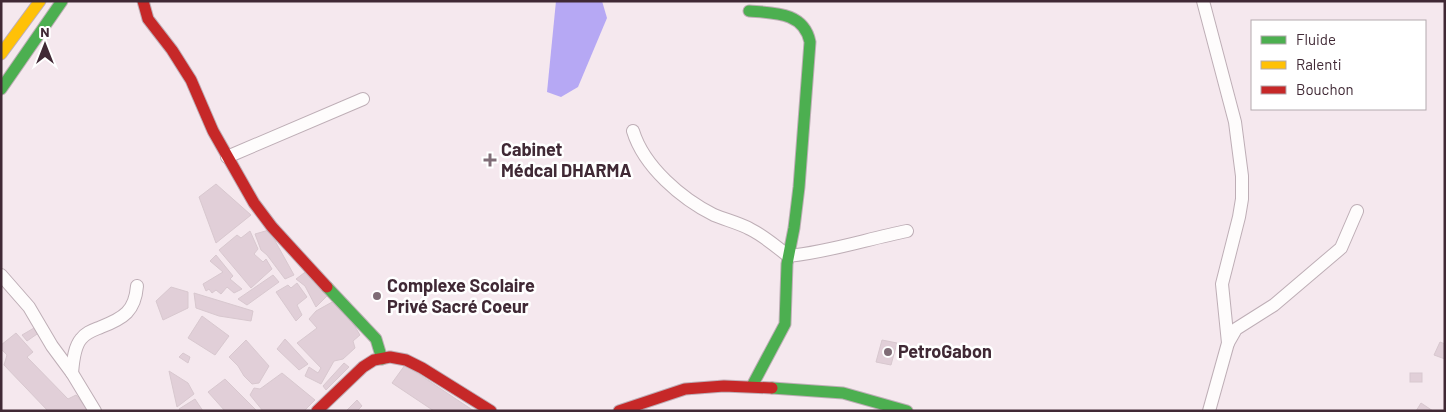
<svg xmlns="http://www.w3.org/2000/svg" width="1446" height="412" font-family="Barlow,sans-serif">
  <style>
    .water { fill: #b6a8f4 }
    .building { fill: #e1cfd8; stroke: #d8c8cf }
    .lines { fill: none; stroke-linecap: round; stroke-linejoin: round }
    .street-casing { stroke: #beaeb6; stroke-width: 14 }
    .fast-casing { stroke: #beaeb6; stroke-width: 13 }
    .slow-casing { stroke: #beaeb6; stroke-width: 13 }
    .jam-casing { stroke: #beaeb6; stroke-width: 13 }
    .street { stroke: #fefcfc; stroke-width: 12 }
    .fast { stroke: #4caf50; stroke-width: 11 }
    .slow { stroke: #ffc107; stroke-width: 11 }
    .jam { stroke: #c62828; stroke-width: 11 }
    .poi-dot { fill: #7f6c76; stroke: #fff; stroke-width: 2 }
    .labels { text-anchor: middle; stroke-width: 5; stroke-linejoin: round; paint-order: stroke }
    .poi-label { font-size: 18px; font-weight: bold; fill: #402935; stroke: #fff; text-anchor: start }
  </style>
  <rect width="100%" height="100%" fill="#f5e8ee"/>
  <path class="water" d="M556 1H602L607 18 578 87 561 97 547 92Z"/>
  <g class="building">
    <path d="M216 184 251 215 216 243 199 197Z"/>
    <path d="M269 230 294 275 285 279 267 255 261 250 255 234Z"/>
    <path d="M250 231 258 249 254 254 263 262 266 259 272 269 251 288 219 250 237 235 241 238Z"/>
    <path d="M216 255 233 276 230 279 242 289 234 293 227 287 221 294 216 290 212 293 209 289 206 291 203 284 223 272 210 261Z"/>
    <path d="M308 270 328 295 316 307 305 286 296 279Z"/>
    <path d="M273 275 279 282 247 305 238 299Z"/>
    <path d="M297 283 307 297 297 305 302 315 296 321 276 292 288 285 291 288Z"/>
    <path d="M171 287 188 292V308L163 320 156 301Z"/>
    <path d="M194 293 253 311 251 321 219 316 196 308Z"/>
    <path d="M334 301 348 315 360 335 353 341 355 348 343 359 334 361 321 384 305 376 309 367 318 373 321 368 297 343 317 328 309 319 316 311Z"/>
    <path d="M202 316 229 336 215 355 188 338Z"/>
    <path d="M34 328 40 332 27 341 22 335Z"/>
    <path d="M16 333 33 352 27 357 68 399 76 395 89 411H48L4 365 7 355 1 349V345Z"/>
    <path d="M285 339 308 364 299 370 277 349Z"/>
    <path d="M246 340 269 366 259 383 252 384 244 376 238 366 229 357Z"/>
    <path d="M882 340 897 343 891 365 876 362Z"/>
    <path d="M1440 342 1445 344V359L1434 355Z"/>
    <path d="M183 353 190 357 188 363 179 357Z"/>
    <path d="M344 363 349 367 326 390 323 386Z"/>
    <path d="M405 365 474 411H434L392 383Z"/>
    <path d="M169 371 188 383 194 394 177 407Z"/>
    <path d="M282 373 315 400 304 411H263L250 395 254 388 260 389Z"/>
    <rect x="1410" y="373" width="12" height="9"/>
    <path d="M225 379 257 411H225L208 392Z"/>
    <path d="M195 399 203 411H180L179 409Z"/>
    <path d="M357 400 362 406 357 411H346Z"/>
    <path d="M1421 403 1433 411H1416Z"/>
  </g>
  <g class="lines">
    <defs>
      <g id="street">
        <path d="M1203 1 1235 122 1242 176V199L1239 217 1222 284 1228 343 1209 411"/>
        <path d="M633 131C644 167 682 199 714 215 726 220 739 223 750 229 764 236 776 246 788 256 829 252 867 239 907 231"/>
        <path d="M227 157 363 99"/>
        <path d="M1 275 29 307 52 346 72 373 95 411"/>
        <path d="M1228 343 1236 329 1274 305 1341 248 1357 211"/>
        <path d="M72 373C73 362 74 347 81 339 86 332 94 330 101 327 124 318 135 311 137 286"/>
      </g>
      <g id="fast">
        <path d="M749 11C774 13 804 12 810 42L799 187 794 228 787 264 785 324 752 386"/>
        <path d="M1 89 62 1"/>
        <path d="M327 287 376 339 382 359"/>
        <path d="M772 388 843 393 907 411"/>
      </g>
      <path id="slow" d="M1 54 40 1"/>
      <g id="jam">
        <path d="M143 1 148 19 172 50 191 80 213 131 254 203 272 227 327 287"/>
        <path d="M317 411 363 367 374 360 390 357 406 360 422 368 491 411"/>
        <path d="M619 411 685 389 724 386 772 388"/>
      </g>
    </defs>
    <use href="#street" class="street-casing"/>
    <use href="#fast" class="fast-casing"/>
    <use href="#slow" class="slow-casing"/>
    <use href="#jam" class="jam-casing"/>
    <use href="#street" class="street"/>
    <use href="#fast" class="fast"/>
    <use href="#slow" class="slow"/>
    <use href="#jam" class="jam"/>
  </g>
  <g class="poi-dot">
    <path d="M487.5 152.5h5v5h5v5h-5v5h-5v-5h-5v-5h5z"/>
    <circle cx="377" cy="296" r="5"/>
    <circle cx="888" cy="352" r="5"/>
  </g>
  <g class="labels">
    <g class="poi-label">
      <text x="501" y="156">Cabinet<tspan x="501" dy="21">Médcal DHARMA</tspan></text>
      <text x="387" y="292">Complexe Scolaire<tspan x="387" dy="21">Privé Sacré Coeur</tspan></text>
      <text x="898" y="358">PetroGabon</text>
    </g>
  </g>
  <rect width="1446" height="412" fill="none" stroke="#402935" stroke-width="5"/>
  <rect x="1251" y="20" width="175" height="90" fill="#ffffff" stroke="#b3a9ae"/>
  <rect x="1261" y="36" width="25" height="8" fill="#4caf50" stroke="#b3a9ae"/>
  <text x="1296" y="45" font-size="15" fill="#402935">Fluide</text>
  <rect x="1261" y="61" width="25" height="8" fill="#ffc107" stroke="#b3a9ae"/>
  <text x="1296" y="70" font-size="15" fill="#402935">Ralenti</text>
  <rect x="1261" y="86" width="25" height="8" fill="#c62828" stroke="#b3a9ae"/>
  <text x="1296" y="95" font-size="15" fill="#402935">Bouchon</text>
  <g transform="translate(45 45)" stroke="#ffffff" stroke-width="4" paint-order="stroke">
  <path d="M0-4L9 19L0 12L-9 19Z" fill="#402935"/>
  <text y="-8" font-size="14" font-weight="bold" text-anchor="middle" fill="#402935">N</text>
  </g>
</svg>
